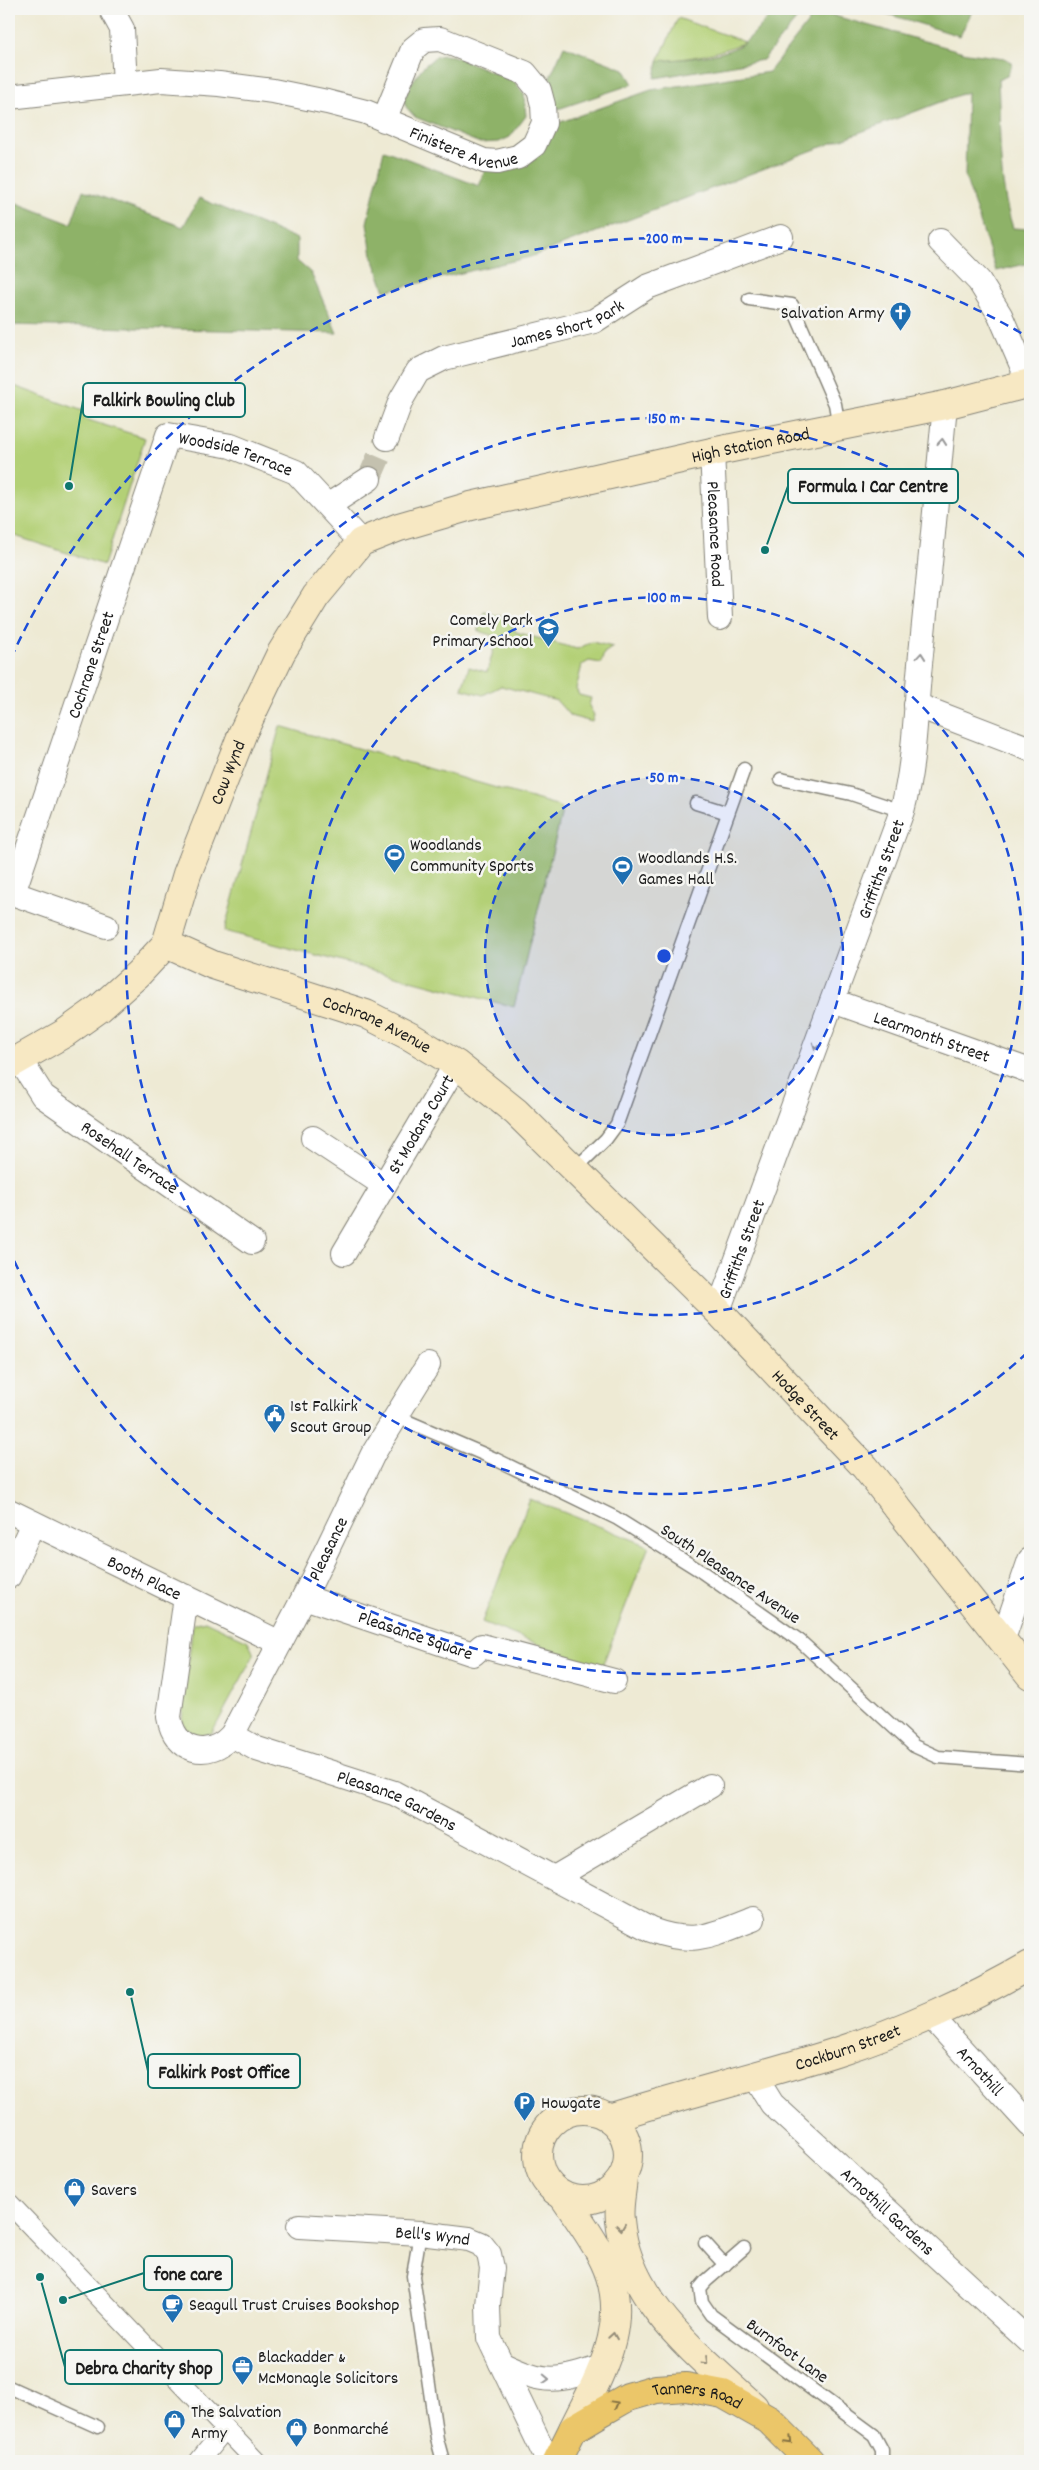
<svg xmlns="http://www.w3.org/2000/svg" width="1039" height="2470" font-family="Dekko,sans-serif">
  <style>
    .green { fill: #b3d076; stroke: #687649 }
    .forest { fill: #8eb267; stroke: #556742 }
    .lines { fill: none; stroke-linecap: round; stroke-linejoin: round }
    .minor-tunnel { stroke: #c4c1af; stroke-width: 24; stroke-dasharray: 24 12; stroke-linecap: butt }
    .service-casing { stroke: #858378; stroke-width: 15 }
    .pedestrian-casing { stroke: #858378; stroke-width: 21 }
    .minor-casing { stroke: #858378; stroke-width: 26 }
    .secondary-casing { stroke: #858378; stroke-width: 30 }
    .primary-casing { stroke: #858378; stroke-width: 30 }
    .service { stroke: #fff; stroke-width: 12 }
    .pedestrian { stroke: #fff; stroke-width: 19 }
    .minor { stroke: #fff; stroke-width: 24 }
    .secondary { stroke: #f7e8c3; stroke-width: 28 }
    .primary { stroke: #ebc669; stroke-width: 28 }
    .oneway { stroke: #999 }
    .oneway2 { stroke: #948c78 }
    .oneway3 { stroke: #847142 }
    .ring { fill: none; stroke: #1d4ed8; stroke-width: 2.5; stroke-dasharray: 9 6 }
    .labels { text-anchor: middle; stroke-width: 5; stroke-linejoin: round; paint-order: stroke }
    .street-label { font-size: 18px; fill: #1c1c1c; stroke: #f6f6f2 }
    .poi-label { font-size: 18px; fill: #1c1c1c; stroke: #f6f6f2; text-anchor: start }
    .centre { fill: #1d4ed8; stroke: #f6f6f2; stroke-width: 2.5 }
    .ring-label { font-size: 15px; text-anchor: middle; font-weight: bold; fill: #1d4ed8; stroke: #f6f6f2; stroke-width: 5; stroke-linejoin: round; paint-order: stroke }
    .leader { fill: none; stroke: #0f766e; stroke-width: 2 }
    .callout-dot { fill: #0f766e; stroke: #f6f6f2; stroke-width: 2 }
    .callout { fill: #f6f6f2; stroke: #0f766e; stroke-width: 2 }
    .callout-label { font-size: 19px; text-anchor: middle; font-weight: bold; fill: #1c1c1c }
  </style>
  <rect width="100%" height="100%" fill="#f6f6f2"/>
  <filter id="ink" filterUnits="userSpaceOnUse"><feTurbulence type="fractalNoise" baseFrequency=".02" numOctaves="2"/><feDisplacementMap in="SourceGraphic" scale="10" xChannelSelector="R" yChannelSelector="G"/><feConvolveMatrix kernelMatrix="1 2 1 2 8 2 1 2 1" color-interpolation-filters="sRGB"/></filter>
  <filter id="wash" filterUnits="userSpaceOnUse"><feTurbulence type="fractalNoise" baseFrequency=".0096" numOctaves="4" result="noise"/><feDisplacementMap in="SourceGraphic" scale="20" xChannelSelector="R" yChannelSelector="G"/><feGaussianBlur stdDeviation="1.12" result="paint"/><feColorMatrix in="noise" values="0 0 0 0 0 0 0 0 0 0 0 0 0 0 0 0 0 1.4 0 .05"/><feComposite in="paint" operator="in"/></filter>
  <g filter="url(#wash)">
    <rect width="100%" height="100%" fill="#eeead4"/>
    <g class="green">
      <path d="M678 18 745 42C717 54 689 59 658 61Z"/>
      <path d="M9 384 86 412 85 419 145 438 104 565 9 534Z"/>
      <path d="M484 612 507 618 516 632 577 649 592 642 613 647 604 653 601 663 589 661 582 665 576 689 579 695 591 698 589 706 594 715 592 722 570 716 557 701 501 686 483 695 462 689 469 667 487 672 497 637 478 631Z"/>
      <path d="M280 726 556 805 561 809V816L514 1007 224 931Z"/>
      <path d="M530 1499 649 1546 601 1669 482 1622Z"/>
      <path d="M205 1621 248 1641 254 1655 212 1733 198 1736 185 1728 182 1719 193 1624Z"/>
    </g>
    <g class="forest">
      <path d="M776 9H805L763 60 655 78 658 61C682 59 728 57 746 41 757 32 766 19 776 9Z"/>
      <path d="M871 9H973L960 36Z"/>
      <path d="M817 11 967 53 1004 58 1013 63 1007 76 998 80C1001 130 997 179 1013 228L1030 229V263L996 271 965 176 967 92 530 257 385 291 372 255 367 223 384 150 479 186 485 170 552 125 651 90 769 72Z"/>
      <path d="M564 46 624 69 633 84 555 110 550 77Z"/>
      <path d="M443 55 453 56 514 81 524 94 526 116 510 137 499 142 480 143 415 117 406 107 404 99 411 84 422 68 435 57Z"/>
      <path d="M83 190 183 227 199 198 297 239V261L311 273 337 333 9 325V200L71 224Z"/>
    </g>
  </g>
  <g filter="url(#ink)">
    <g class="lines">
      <path class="minor-tunnel" d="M369 479 387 438"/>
      <defs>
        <g id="service">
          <path d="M749 299 792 305 835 404 839 427"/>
          <path d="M781 779 851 794 902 811"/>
          <path d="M696 803 728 813"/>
          <path d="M575 1169 606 1139 617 1124 744 769"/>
          <path d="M395 1416 495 1459 616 1518 702 1572 800 1641 914 1746 938 1757 1030 1764"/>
          <path d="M420 2233 413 2276 437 2439 443 2461"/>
          <path d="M705 2243 725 2265"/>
          <path d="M744 2248 706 2281 700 2288 702 2302 711 2315 874 2435 882 2450V2461"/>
          <path d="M9 2387 98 2427"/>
        </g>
        <g id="pedestrian">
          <path d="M9 2203 256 2461"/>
          <path d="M199 2461 224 2430"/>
        </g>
        <g id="minor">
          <path d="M111 9 122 29 125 84"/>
          <path id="s1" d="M9 97 161 80 219 84 273 91 327 102 366 112 484 161 497 162 518 157 534 145 544 123 543 105 539 90 525 73 440 39 424 40 413 49 384 120"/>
          <path d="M940 241 979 281 1000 315 1030 384"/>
          <path id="s2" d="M387 438 401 400 418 371 444 358 594 321 647 287 781 237"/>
          <path id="s3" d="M712 452 720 618"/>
          <path d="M329 505 369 479"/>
          <path d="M916 705 1030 749"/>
          <path d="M9 892 106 926"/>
          <path id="s4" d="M13 893 168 435 231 446 296 472 361 542"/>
          <path id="s5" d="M833 1001 1030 1071"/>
          <path id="s6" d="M20 1060 43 1096 252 1242"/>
          <path d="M313 1138 384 1185"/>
          <path id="s7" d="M344 1253 456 1064"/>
          <path id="s8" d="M718 1311 902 811C915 763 915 714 920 664 929 578 937 491 945 405"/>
          <path id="s9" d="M9 1511 280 1643"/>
          <path d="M9 1576 33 1523"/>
          <path id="s10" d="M186 1597 169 1717C175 1752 208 1761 232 1735L304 1597 373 1454 428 1365"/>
          <path id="s11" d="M304 1597 473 1654 482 1646 614 1681"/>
          <path d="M1003 1639 1030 1560"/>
          <path id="s12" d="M232 1735 257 1749 394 1793 651 1930C695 1946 711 1935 753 1919"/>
          <path d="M556 1877 710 1786"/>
          <path id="s13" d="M930 2015 1030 2125"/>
          <path id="s14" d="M754 2075 772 2104 1030 2342"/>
          <path id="s15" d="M299 2226 420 2233 469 2239 481 2244 489 2254 492 2268 488 2305 489 2338 548 2461"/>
          <path d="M501 2363C547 2385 557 2382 604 2366"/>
        </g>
        <g id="secondary">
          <path id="s16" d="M166 944 213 965 366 1014 411 1037 456 1064 516 1112 718 1311 865 1467 1030 1675"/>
          <path id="s17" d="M9 1065 65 1033 100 1008 138 974 166 944 187 874 243 732 281 653 316 596 361 542 399 527 471 506 712 452 945 405 1030 383"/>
          <circle cx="583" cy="2155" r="45"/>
          <path id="s18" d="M609 2118C684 2094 761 2076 836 2052 901 2031 972 1999 1030 1965"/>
          <path d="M623 2178C622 2192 618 2207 620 2220 627 2302 699 2355 754 2407"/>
          <path d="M563 2196C577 2217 593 2238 604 2261 633 2322 600 2374 573 2429"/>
        </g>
        <g id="primary">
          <path id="s19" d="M557 2461 573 2429 600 2413 628 2397 656 2389 686 2387 723 2394 769 2420 810 2461"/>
        </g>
      </defs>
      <use href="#service" class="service-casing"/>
      <use href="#pedestrian" class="pedestrian-casing"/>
      <use href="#minor" class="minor-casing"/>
      <use href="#secondary" class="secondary-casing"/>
      <use href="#primary" class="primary-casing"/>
      <use href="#service" class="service"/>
      <use href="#pedestrian" class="pedestrian"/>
      <use href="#minor" class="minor"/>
      <use href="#secondary" class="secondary"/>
      <use href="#primary" class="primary"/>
    </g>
    <defs><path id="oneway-chevron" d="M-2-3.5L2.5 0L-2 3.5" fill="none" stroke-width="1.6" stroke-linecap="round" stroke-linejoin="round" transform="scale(1.25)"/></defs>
    <g class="oneway">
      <use href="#oneway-chevron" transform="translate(942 442) rotate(-85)"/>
      <use href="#oneway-chevron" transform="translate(921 656) rotate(-85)"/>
      <use href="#oneway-chevron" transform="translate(816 1046) rotate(110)"/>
      <use href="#oneway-chevron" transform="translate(546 2379) rotate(2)"/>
    </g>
    <g class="oneway2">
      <use href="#oneway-chevron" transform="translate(621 2227) rotate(82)"/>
      <use href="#oneway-chevron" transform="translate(613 2336) rotate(-81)"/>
      <use href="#oneway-chevron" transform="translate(705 2361) rotate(43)"/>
    </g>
    <g class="oneway3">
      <use href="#oneway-chevron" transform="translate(615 2404) rotate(-29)"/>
      <use href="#oneway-chevron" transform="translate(789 2441) rotate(45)"/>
    </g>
  </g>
  <circle cx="664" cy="956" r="179" fill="#1d4ed8" fill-opacity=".12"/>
  <g class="ring">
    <circle cx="664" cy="956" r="179"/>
    <circle cx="664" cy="956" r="359"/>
    <path d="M1027 1353A538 538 0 1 1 1027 559"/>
    <path d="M1028 1575A718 718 0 0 1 11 1254M11 658A718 718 0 0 1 1028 337"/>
  </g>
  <defs>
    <symbol id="church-pin" viewBox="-11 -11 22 30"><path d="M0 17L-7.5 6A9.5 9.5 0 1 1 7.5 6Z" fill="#1f6fb2" stroke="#f6f6f2"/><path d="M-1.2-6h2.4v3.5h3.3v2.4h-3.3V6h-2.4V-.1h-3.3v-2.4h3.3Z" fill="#fff"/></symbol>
    <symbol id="school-pin" viewBox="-11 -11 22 30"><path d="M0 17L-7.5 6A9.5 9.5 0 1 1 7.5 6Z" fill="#1f6fb2" stroke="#f6f6f2"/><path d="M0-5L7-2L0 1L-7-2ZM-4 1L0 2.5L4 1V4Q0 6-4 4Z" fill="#fff"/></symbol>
    <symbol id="stadium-pin" viewBox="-11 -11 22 30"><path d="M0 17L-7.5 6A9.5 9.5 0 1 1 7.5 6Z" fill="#1f6fb2" stroke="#f6f6f2"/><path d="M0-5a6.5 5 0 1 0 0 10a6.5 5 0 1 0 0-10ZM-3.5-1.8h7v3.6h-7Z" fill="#fff"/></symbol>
    <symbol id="civic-pin" viewBox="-11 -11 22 30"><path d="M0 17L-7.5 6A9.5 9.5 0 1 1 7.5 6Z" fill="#1f6fb2" stroke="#f6f6f2"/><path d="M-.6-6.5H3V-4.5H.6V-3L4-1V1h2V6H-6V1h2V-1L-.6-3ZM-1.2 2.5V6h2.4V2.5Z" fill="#fff"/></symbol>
    <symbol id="parking-pin" viewBox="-11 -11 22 30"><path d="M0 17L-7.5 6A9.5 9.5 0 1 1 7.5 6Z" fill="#1f6fb2" stroke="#f6f6f2"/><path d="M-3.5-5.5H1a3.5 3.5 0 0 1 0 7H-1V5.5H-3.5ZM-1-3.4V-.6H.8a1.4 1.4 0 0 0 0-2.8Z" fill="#fff"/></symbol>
    <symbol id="shop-pin" viewBox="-11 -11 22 30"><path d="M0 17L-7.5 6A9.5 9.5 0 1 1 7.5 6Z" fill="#1f6fb2" stroke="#f6f6f2"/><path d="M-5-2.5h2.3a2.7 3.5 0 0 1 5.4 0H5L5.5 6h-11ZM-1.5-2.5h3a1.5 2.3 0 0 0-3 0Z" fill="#fff"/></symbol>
    <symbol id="cafe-pin" viewBox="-11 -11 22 30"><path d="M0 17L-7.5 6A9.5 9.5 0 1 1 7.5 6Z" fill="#1f6fb2" stroke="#f6f6f2"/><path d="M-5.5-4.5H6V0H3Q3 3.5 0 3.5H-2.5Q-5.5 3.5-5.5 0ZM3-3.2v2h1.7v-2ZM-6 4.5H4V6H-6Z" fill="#fff"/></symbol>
    <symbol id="office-pin" viewBox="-11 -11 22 30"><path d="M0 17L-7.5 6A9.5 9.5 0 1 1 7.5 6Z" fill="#1f6fb2" stroke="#f6f6f2"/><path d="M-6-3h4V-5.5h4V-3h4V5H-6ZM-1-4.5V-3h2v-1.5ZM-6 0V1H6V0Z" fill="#fff"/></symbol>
  </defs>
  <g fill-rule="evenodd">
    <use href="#church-pin" x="888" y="300" width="25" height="34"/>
    <use href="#school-pin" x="536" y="616" width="25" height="34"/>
    <use href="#stadium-pin" x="382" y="842" width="25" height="34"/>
    <use href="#stadium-pin" x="610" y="854" width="25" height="34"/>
    <use href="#civic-pin" x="262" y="1402" width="25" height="34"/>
    <use href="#parking-pin" x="512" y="2090" width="25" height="34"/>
    <use href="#shop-pin" x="62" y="2176" width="25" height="34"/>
    <use href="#cafe-pin" x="160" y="2292" width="25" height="34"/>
    <use href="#office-pin" x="230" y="2354" width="25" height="34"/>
    <use href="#shop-pin" x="162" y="2408" width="25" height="34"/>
    <use href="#shop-pin" x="284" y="2416" width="25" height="34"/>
  </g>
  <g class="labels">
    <g class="street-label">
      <text dy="6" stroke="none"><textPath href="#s1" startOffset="466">Finistere Avenue</textPath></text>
      <text dy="6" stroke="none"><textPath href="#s2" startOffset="231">James Short Park</textPath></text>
      <text dy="6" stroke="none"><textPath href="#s17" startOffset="1052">High Station Road</textPath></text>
      <text dy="6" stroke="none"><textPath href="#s4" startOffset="554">Woodside Terrace</textPath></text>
      <text dy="6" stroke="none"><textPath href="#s3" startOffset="82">Pleasance Road</textPath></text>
      <text dy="6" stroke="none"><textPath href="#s4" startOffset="241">Cochrane Street</textPath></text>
      <text dy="6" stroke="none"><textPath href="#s17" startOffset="382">Cow Wynd</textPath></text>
      <text dy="6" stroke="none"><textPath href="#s8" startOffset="471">Griffiths Street</textPath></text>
      <text dy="6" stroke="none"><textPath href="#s16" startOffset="226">Cochrane Avenue</textPath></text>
      <text dy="6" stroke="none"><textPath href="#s5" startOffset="105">Learmonth Street</textPath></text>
      <text dy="6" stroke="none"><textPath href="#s7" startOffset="150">St Modans Court</textPath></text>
      <text dy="6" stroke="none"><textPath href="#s6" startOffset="149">Rosehall Terrace</textPath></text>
      <text dy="6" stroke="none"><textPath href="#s8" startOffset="66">Griffiths Street</textPath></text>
      <text dy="6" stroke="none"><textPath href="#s16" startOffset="804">Hodge Street</textPath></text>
      <text dy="6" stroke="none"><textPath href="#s10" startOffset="416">Pleasance</textPath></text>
      <text transform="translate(731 1573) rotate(34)" y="6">South Pleasance Avenue</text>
      <text dy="6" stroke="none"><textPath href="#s9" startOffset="151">Booth Place</textPath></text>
      <text dy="6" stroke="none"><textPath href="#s11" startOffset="118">Pleasance Square</textPath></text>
      <text dy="6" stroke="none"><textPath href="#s12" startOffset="178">Pleasance Gardens</textPath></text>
      <text dy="6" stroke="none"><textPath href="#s18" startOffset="249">Cockburn Street</textPath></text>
      <text dy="6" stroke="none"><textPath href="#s13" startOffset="75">Arnothill</textPath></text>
      <text dy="6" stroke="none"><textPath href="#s14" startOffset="192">Arnothill Gardens</textPath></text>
      <text dy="6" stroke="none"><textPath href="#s15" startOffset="134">Bell's Wynd</textPath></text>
      <text transform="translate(788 2350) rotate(36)" y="6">Burnfoot Lane</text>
      <text dy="6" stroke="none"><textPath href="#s19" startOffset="171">Tanners Road</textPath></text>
    </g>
    <g class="poi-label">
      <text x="884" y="318" text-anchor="end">Salvation Army</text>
      <text x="533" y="625" text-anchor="end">Comely Park<tspan x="533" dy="21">Primary School</tspan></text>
      <text x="410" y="850">Woodlands<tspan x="410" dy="21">Community Sports</tspan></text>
      <text x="638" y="863">Woodlands H.S.<tspan x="638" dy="21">Games Hall</tspan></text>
      <text x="290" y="1411">1st Falkirk<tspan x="290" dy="21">Scout Group</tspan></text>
      <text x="541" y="2108">Howgate</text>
      <text x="91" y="2195">Savers</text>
      <text x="189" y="2310">Seagull Trust Cruises Bookshop</text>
      <text x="258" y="2362">Blackadder &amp;<tspan x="258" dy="21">McMonagle Solicitors</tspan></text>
      <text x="191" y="2417">The Salvation<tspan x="191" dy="21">Army</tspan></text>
      <text x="313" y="2434">Bonmarché</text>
    </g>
  </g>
  <circle cx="664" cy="956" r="8" class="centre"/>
  <g class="ring-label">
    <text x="664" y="243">200 m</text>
    <text x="664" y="423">150 m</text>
    <text x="664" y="602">100 m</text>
    <text x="664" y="782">50 m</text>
  </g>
  <path class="leader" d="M69 486L83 400M765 550L788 486M130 1992L148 2071M63 2300L144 2273M40 2277L65 2367"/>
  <g class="callout-dot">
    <circle cx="69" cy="486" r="5"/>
    <circle cx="765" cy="550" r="5"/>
    <circle cx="130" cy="1992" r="5"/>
    <circle cx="63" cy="2300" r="5"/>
    <circle cx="40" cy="2277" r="5"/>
  </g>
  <g class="callout">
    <rect x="83" y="383" width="162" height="34" rx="5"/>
    <rect x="788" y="469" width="170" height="34" rx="5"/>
    <rect x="148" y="2054" width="152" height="34" rx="5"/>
    <rect x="144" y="2256" width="88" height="34" rx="5"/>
    <rect x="65" y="2350" width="157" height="34" rx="5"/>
  </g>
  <g class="callout-label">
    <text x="164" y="406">Falkirk Bowling Club</text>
    <text x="873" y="492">Formula 1 Car Centre</text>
    <text x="224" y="2078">Falkirk Post Office</text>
    <text x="188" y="2280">fone care</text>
    <text x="144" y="2374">Debra Charity Shop</text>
  </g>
  <rect width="1039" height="2470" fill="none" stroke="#f6f6f2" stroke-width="30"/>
</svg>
